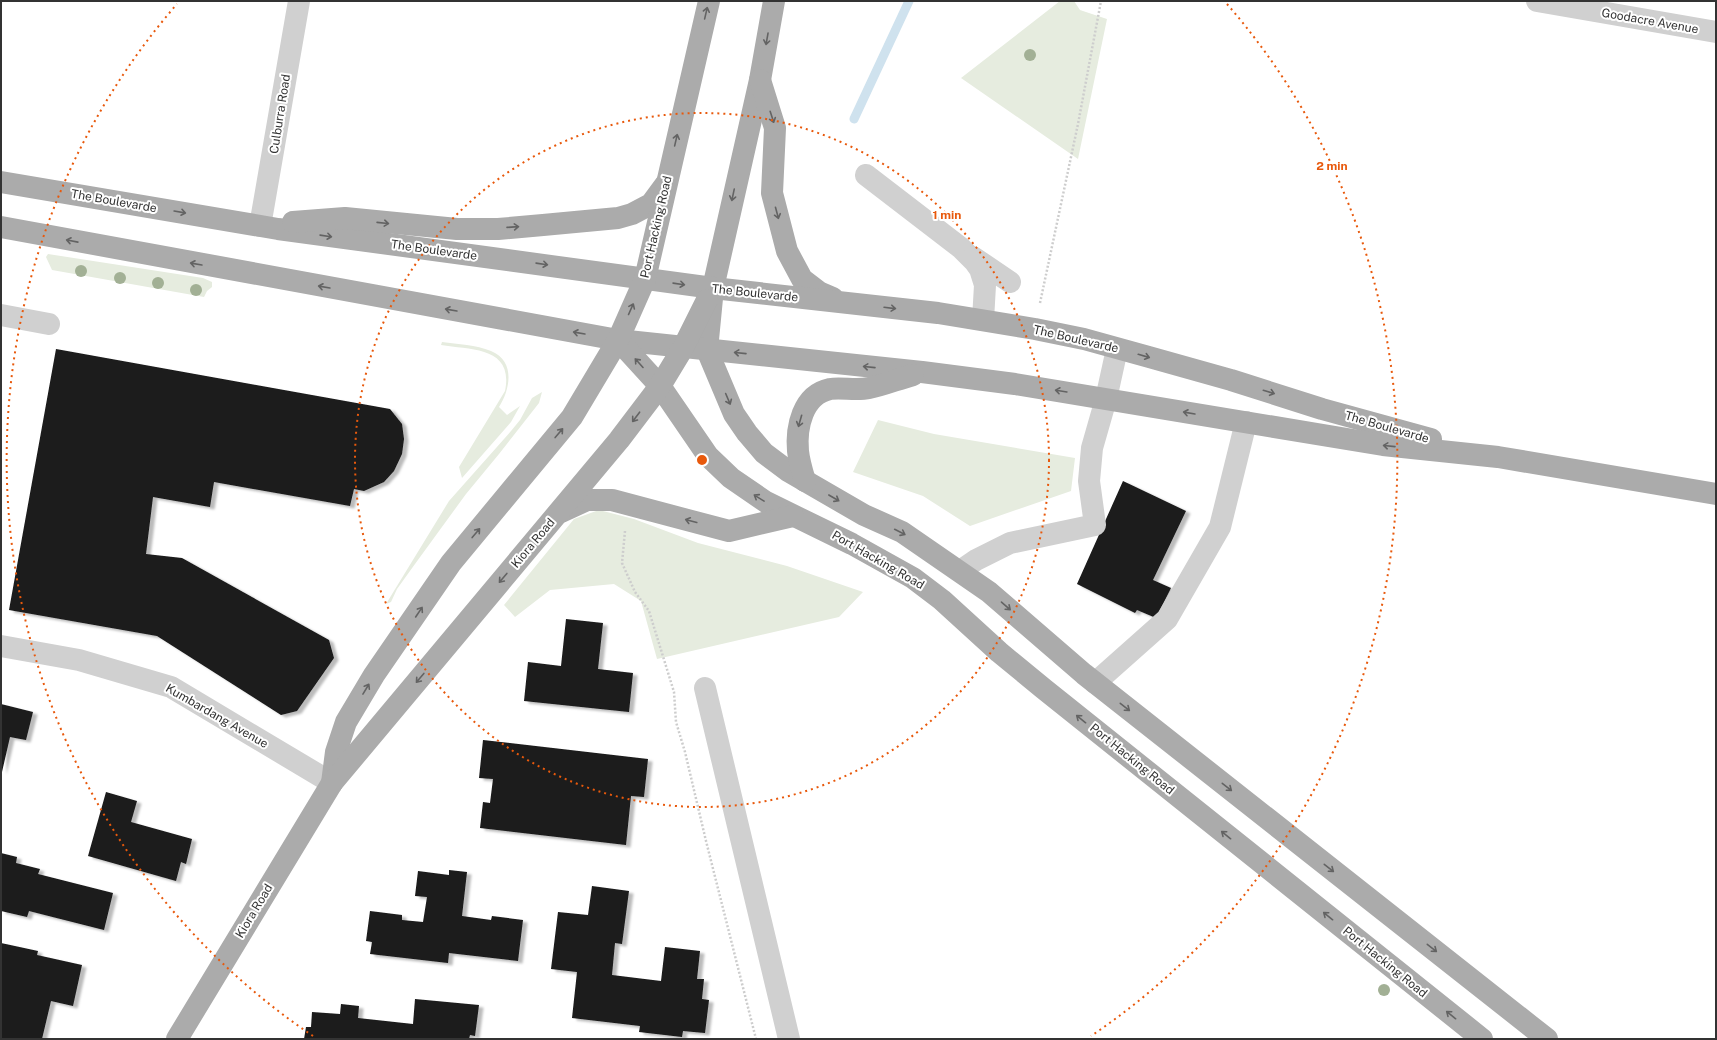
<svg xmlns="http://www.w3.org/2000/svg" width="1717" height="1040" font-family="'Public Sans',sans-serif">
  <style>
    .green { fill: #e6ecdf }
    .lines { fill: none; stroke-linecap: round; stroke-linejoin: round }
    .stream { stroke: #cfe2ee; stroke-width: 9 }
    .building { fill: #1a1a1a; filter: url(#shadow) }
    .path { stroke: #cdcdcd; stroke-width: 2.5; stroke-dasharray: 2 2; stroke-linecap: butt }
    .minor { stroke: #d0d0d0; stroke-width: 22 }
    .major { stroke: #ababab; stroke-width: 22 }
    .tree { fill: #a2b095 }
    .oneway { stroke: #636363 }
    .ring { fill: none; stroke: #e8590c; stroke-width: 2; stroke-dasharray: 2 4 }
    .labels { text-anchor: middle; stroke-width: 4; stroke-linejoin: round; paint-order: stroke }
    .street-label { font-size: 12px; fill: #333; stroke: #fff }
    .centre { fill: #e8590c; stroke: #fff; stroke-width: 2 }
    .ring-label { font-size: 12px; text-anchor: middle; font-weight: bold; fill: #e8590c; stroke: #fff; stroke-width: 4; stroke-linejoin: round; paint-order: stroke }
  </style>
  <defs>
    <filter id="shadow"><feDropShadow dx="4.5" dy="2.5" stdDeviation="1" flood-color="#0004"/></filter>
  </defs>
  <rect width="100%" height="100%" fill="#fff"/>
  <g class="green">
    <path d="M1060 1H1074L1080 10 1107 19 1078 159 961 78Z"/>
    <path d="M48 254 203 278 212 282V287L207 291 204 297 52 270 46 257Z"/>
    <path d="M442 342C458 344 476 345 491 351 516 361 510 390 499 407L507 415 520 406 511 422 462 478 459 467 505 391C514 347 472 350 441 345Z"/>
    <path d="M542 392 539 403 499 454 466 494 415 564 397 589 391 602 386 604 449 501 511 431 520 420 532 398Z"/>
    <path d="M878 420 934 434 1075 458 1071 491 970 526 923 496 853 472Z"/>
    <path d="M599 510 634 519 698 543 787 566 863 592 839 617 657 659 641 601 614 584 550 590 515 617 504 605 574 519Z"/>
  </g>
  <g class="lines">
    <path class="stream" d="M854 119 909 1"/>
  </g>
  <g class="building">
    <path d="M56 349 390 409 402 424 404 439 402 454 394 471 384 482 364 491 354 489 350 506 214 482 210 507 153 497 146 554 182 558 329 640 334 658 297 711 281 715 157 636 9 610Z"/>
    <path d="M1123 481 1186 511 1153 580 1171 588 1156 618 1137 610 1135 613 1077 584Z"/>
    <path d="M566 619 603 623 598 669 633 673 629 712 524 701 528 662 561 666Z"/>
    <path d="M1 704 33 712 26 740 10 737 2 772Z"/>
    <path d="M483 740 648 759 644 797 631 796 626 845 480 828 483 802 490 803 493 779 479 778Z"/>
    <path d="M106 792 137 801 131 822 192 839 186 864 181 862 176 881 88 856Z"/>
    <path d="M1 853 17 857 16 863 40 869 38 874 113 893 104 930 29 911 27 917 1 911Z"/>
    <path d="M449 870 467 872 462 916 491 920 492 916 523 920 518 961 449 953 448 963 370 954 372 942 366 941 370 911 402 915V920L423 922 427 897 415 896 418 871 449 875Z"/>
    <path d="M592 886 629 891 622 944 615 943 612 975 661 981 665 947 700 951 697 979H704L702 999 709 1000 705 1033 683 1031 682 1037 639 1032 640 1026 572 1018 577 972 551 969 558 912 588 915Z"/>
    <path d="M1 943 38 951 37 955 82 965 73 1006 51 1001 42 1039H1Z"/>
    <path d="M415 999 479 1005 475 1036 470 1035 469 1039H304L306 1027H311L312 1012 340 1014 341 1004 359 1006 358 1018 413 1024Z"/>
  </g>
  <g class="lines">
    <g class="path">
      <path d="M1040 303 1078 124 1101 1"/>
      <path d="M625 531 622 563 635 592 649 611 674 692 676 722 685 752 706 841 756 1039"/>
    </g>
    <g class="minor">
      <path d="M1537 1 1716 32"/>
      <path d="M866 175 961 248 975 262 980 269 985 285 983 320"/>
      <path d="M260 226 299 1"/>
      <path d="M973 257 1010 282"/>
      <path d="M1 315 49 324"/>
      <path d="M960 571 976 560 1010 543 1095 525 1089 481 1092 448 1106 399 1117 349"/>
      <path d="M1 646 79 660 171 687 332 783"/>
      <path d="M1095 683 1167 619 1220 527 1246 422"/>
      <path d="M705 688 789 1039"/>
    </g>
    <g class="major">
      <path d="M774 1 760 80 713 288 707 350 734 414 747 433 764 453 788 471 864 515 902 532 989 592 1084 674 1547 1039"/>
      <path d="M760 80 775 128 772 193 787 251 802 279 819 292 833 298"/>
      <path d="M1 182 278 229 713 288 938 313 1035 329 1084 339 1149 357 1231 380 1322 409 1431 439"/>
      <path d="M293 222 345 218 457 229H498L543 225 618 218 632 214 651 204 665 185"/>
      <path d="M1 227 618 340 922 372 1015 384 1383 445 1498 457 1716 494"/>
      <path d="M618 340 660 386 708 456 731 478 766 502 852 544 913 578 942 600 999 652 1044 689 1482 1039"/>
      <path d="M805 481C802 471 799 461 798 451 796 428 802 395 830 389 842 387 856 391 869 388 884 385 898 379 913 375"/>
      <path d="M561 512 587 500H612L729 531 793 516"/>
      <path d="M332 783 336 752 346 722 374 675 451 563 572 417 618 340 645 279 709 1"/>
      <path d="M177 1039 332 783 619 440 660 386 683 348 707 300"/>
    </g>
  </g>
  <g class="tree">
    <circle cx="1030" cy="55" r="6"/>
    <circle cx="81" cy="271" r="6"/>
    <circle cx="120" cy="278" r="6"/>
    <circle cx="158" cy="283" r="6"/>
    <circle cx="196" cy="290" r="6"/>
    <circle cx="1384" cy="990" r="6"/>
  </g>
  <defs><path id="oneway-shaft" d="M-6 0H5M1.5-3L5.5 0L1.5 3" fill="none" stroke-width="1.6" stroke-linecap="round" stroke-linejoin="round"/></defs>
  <g class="oneway">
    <use href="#oneway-shaft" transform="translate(706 13) rotate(-77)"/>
    <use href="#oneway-shaft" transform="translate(767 39) rotate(100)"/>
    <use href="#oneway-shaft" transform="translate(772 117) rotate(72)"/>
    <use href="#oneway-shaft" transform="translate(676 140) rotate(-77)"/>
    <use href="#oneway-shaft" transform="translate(733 195) rotate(102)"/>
    <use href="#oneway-shaft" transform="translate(180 212) rotate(10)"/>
    <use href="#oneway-shaft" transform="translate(777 213) rotate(75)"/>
    <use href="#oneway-shaft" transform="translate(383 223) rotate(6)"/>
    <use href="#oneway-shaft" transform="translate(513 227) rotate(-4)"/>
    <use href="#oneway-shaft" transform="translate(326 236) rotate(8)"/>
    <use href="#oneway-shaft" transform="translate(72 241) rotate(-169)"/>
    <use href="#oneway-shaft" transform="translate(196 264) rotate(-170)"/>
    <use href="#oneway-shaft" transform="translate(542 264) rotate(8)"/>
    <use href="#oneway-shaft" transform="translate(679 284) rotate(8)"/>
    <use href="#oneway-shaft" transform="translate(324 287) rotate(-170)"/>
    <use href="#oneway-shaft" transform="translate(890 308) rotate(7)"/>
    <use href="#oneway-shaft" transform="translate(631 309) rotate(-66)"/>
    <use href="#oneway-shaft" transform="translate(451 310) rotate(-170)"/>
    <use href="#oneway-shaft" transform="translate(579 333) rotate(-170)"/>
    <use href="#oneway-shaft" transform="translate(740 353) rotate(-174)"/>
    <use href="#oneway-shaft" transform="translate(1144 356) rotate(16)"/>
    <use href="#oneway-shaft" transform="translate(639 363) rotate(-132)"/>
    <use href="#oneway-shaft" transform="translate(869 367) rotate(-174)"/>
    <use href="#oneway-shaft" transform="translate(1061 391) rotate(-171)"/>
    <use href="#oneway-shaft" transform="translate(1269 392) rotate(17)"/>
    <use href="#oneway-shaft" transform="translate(728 399) rotate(67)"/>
    <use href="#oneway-shaft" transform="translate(1189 413) rotate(-170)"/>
    <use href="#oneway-shaft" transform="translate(636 417) rotate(127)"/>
    <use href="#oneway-shaft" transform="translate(800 421) rotate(106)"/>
    <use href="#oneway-shaft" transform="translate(559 433) rotate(-50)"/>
    <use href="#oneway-shaft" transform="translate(1389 446) rotate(-174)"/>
    <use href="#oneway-shaft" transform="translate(759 498) rotate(-148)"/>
    <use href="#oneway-shaft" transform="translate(834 498) rotate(30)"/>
    <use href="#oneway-shaft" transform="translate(691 521) rotate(-165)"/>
    <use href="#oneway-shaft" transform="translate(900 532) rotate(27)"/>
    <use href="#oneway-shaft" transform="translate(476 533) rotate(-50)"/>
    <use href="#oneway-shaft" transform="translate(503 578) rotate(130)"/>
    <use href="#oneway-shaft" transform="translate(1006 606) rotate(41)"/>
    <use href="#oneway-shaft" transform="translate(419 612) rotate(-56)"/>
    <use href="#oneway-shaft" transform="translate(420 678) rotate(130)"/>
    <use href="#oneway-shaft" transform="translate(366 689) rotate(-59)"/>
    <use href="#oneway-shaft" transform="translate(1125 707) rotate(38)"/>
    <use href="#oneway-shaft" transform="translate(1081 719) rotate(-141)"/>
    <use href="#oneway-shaft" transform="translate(1227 787) rotate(38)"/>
    <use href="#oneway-shaft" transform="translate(1226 835) rotate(-141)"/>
    <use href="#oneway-shaft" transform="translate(1329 868) rotate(38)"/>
    <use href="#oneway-shaft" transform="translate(1328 916) rotate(-141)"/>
    <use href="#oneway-shaft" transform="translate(1432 948) rotate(38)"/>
    <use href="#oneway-shaft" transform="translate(1451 1015) rotate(-141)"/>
  </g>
  <g class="ring">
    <circle cx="702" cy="460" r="347"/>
    <path d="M313 1036A695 695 0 0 1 177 4M1227 4A695 695 0 0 1 1091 1036"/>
  </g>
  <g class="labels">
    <g class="street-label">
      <text transform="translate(1650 21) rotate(10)" y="4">Goodacre Avenue</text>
      <text transform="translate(280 114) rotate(-81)" y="4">Culburra Road</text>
      <text transform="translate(114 201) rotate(10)" y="4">The Boulevarde</text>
      <text transform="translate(656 227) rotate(-77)" y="4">Port Hacking Road</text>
      <text transform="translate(434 250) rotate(8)" y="4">The Boulevarde</text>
      <text transform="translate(755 293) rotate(6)" y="4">The Boulevarde</text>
      <text transform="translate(1076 339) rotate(13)" y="4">The Boulevarde</text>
      <text transform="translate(1387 427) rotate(16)" y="4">The Boulevarde</text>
      <text transform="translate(533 543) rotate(-50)" y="4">Kiora Road</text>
      <text transform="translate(878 560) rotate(30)" y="4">Port Hacking Road</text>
      <text transform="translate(217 716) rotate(30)" y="4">Kumbardang Avenue</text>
      <text transform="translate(1132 759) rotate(39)" y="4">Port Hacking Road</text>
      <text transform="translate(254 911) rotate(-59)" y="4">Kiora Road</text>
      <text transform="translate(1385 962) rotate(39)" y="4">Port Hacking Road</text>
    </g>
  </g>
  <circle cx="702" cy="460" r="6" class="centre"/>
  <g class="ring-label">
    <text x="1332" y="170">2 min</text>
    <text x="947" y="219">1 min</text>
  </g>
  <rect width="1717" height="1040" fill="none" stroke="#333333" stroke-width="4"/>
</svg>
